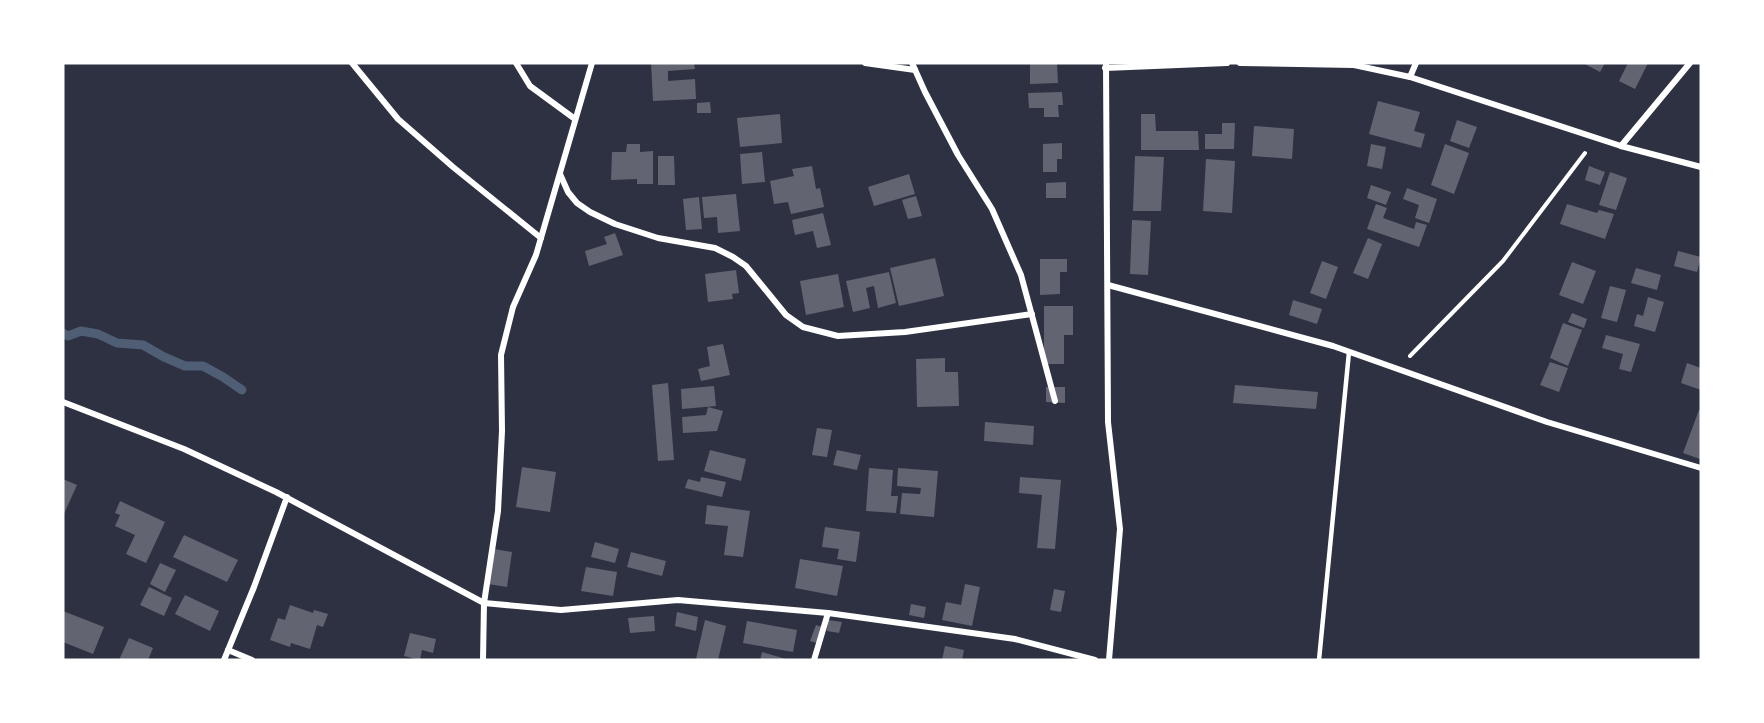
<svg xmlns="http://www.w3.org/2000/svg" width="1764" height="723" font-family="'Public Sans',sans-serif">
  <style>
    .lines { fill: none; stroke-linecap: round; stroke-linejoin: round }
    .stream { stroke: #4f5d75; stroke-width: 9 }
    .building { fill: #626471 }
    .path { stroke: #fff; stroke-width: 4 }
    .service { stroke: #fff; stroke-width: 4.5 }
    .minor { stroke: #fff; stroke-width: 6 }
  </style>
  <rect width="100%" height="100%" fill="#2d3142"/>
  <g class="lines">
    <path class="stream" d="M63 333 68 336 81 331 98 334 117 343 143 345 164 357 185 366H203L223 377 242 390"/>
  </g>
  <g class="building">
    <path d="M651 63H694L695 69 668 71V81L695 79 696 99 653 101Z"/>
    <path d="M1030 63H1057L1058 83 1030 84Z"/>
    <path d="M1583 63H1605L1600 72Z"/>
    <path d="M1628 63H1648L1635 89 1619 81Z"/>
    <path d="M1062 92 1063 105H1058L1059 117H1044V108H1029L1028 93Z"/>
    <path d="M1378 101 1420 112 1414 131 1425 134 1421 148 1369 134Z"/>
    <path d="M710 102 711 113H697V103Z"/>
    <path d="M780 114 782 143 740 147 737 118Z"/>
    <path d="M1141 114H1155L1156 131H1198L1199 150H1141Z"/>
    <path d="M1457 120 1477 127 1469 148 1450 141Z"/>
    <path d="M1222 123H1235L1234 149H1205V134H1222Z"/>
    <path d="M1254 126 1294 129 1292 159 1252 156Z"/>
    <path d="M1062 143V159H1057V172H1043V144Z"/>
    <path d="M627 144H640V152L653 151V184H637V179L611 180 612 152H626Z"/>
    <path d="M1371 144 1386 147 1382 169 1367 166Z"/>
    <path d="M1445 144 1469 153 1454 194 1431 185Z"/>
    <path d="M762 152 765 182 742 184 740 154Z"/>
    <path d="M658 156H674L675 185H658Z"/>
    <path d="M1135 156 1164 157 1161 211H1133Z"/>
    <path d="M1206 159 1235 161 1232 213 1203 211Z"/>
    <path d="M812 166 816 189 820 188 824 207 791 214 788 202 774 204 770 181 794 176 792 169Z"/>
    <path d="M1589 166 1605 172 1600 185 1585 180Z"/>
    <path d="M1610 172 1627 178 1616 210 1599 205Z"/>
    <path d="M909 174 915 194 874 206 868 187Z"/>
    <path d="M1066 182V198H1046V183Z"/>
    <path d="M1371 185 1391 192 1386 205 1367 198Z"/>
    <path d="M1407 188 1437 199 1429 223 1415 218 1419 205 1403 199Z"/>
    <path d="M736 194 740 231 718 233 717 217 704 218 702 197Z"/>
    <path d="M916 196 922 216 908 219 902 200Z"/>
    <path d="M699 197 702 229 686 230 683 199Z"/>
    <path d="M1376 204 1387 208 1383 218 1414 229 1416 222 1427 225 1419 247 1367 229Z"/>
    <path d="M1567 204 1597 213 1599 210 1614 214 1605 239 1560 224Z"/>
    <path d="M823 213 831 245 817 248 813 231 795 235 792 220Z"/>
    <path d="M1132 220 1151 221 1148 275 1130 274Z"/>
    <path d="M615 233 623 255 589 266 585 251 607 244 604 237Z"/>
    <path d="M1368 238 1382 244 1368 279 1353 273Z"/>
    <path d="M1678 251 1701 257 1697 272 1674 266Z"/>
    <path d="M935 258 944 296 899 306 890 268Z"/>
    <path d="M1040 259H1067V272H1060V294L1040 295Z"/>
    <path d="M1322 261 1338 267 1326 299 1310 293Z"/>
    <path d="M1572 262 1596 271 1583 304 1559 295Z"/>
    <path d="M1636 268 1661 275 1657 290 1631 283Z"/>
    <path d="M736 270 739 293 732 294 733 299 708 302 705 274Z"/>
    <path d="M889 272 896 303 878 308 874 286 866 288 870 308 853 312 846 281Z"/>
    <path d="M838 274 844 307 806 315 800 281Z"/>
    <path d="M1610 286 1626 290 1617 322 1601 318Z"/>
    <path d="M1648 297 1664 302 1655 332 1634 326 1637 314 1643 316Z"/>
    <path d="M1293 300 1322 309 1317 324 1289 315Z"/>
    <path d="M1044 306H1073V335H1064V364H1044Z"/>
    <path d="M1572 313 1587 319 1584 328 1568 322Z"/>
    <path d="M1563 323 1582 330 1568 366 1550 358Z"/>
    <path d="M1606 335 1640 344 1631 372 1619 369 1623 354 1602 348Z"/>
    <path d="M723 344 730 375 701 381 698 369 710 366 707 347Z"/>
    <path d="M945 358V372H958L959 406 917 407 916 359Z"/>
    <path d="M1550 362 1568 368 1559 392 1540 385Z"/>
    <path d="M1687 363 1701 368V390L1681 383Z"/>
    <path d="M668 383 674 460 658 461 652 385Z"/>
    <path d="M1235 385 1318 392 1316 409 1233 403Z"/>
    <path d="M714 386 716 406 682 409 681 389Z"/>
    <path d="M1046 387H1065V403L1046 402Z"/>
    <path d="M708 407 723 411 717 431 683 433 682 417 706 415Z"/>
    <path d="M1699 410 1701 411 1700 459 1683 453Z"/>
    <path d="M985 422 1034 426 1033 445 984 441Z"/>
    <path d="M817 428 832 430 827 457 812 455Z"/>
    <path d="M710 450 746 459 741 481 704 471Z"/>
    <path d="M837 450 861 455 857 470 833 465Z"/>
    <path d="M522 467 556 472 550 512 516 507Z"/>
    <path d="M869 468 893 470 891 496H898L896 513 866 511Z"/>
    <path d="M898 468 938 471 934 517 900 514 902 493 920 494 921 488 897 486Z"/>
    <path d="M701 477 726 482 722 497 685 488 688 479 700 482Z"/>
    <path d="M1020 477 1061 480 1055 549 1037 548 1042 495 1019 493Z"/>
    <path d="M63 479 77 485 63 516Z"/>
    <path d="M120 501 165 522 146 563 126 554 135 535 115 526 120 515 115 513Z"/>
    <path d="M707 505 750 511 743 557 724 555 728 526 705 524Z"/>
    <path d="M825 527 860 532 856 562 837 559 839 549 822 547Z"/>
    <path d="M184 535 238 560 227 582 173 557Z"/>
    <path d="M595 542 619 549 615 563 591 557Z"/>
    <path d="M494 549 512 552 507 587 488 584Z"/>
    <path d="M631 552 666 561 662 576 627 567Z"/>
    <path d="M800 559 843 566 837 596 795 588Z"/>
    <path d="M160 563 176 570 165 592 150 584Z"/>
    <path d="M586 567 617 572 613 596 581 591Z"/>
    <path d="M965 584 980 587 972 626 942 620 946 602 961 605Z"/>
    <path d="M149 587 172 598 164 616 140 605Z"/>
    <path d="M1054 589 1065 591 1061 612 1050 610Z"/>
    <path d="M185 595 219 611 210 631 175 614Z"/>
    <path d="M911 604 926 607 924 618 909 615Z"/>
    <path d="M290 605 313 613 314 610 328 614 323 627 317 625 310 649 291 643 290 647 270 640 278 618 285 620Z"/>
    <path d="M63 611 104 627 93 654 63 642Z"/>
    <path d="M677 612 698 617 696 631 675 626Z"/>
    <path d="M654 616 655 631 630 633 628 618Z"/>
    <path d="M705 620 726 626 718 660 696 659Z"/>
    <path d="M828 620 842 622 839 633 827 631Z"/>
    <path d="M747 621 797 630 793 652 743 643Z"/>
    <path d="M816 625 825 628 820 644 810 641Z"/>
    <path d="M410 633 436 639 433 653 422 650 420 660 404 656Z"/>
    <path d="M129 638 153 648 148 660H119Z"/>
    <path d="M945 646 964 650 962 660H942Z"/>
    <path d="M762 652 786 659V660H760Z"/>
  </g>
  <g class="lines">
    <path class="path" d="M1410 356 1503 261 1585 153"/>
    <path class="service" d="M1319 660 1349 352"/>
    <g class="minor">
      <path d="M352 63 398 119 453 167 541 238"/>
      <path d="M516 63 530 86 575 119"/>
      <path d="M865 63 915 70"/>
      <path d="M912 63 925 92 958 155 992 209 1021 275 1055 401"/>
      <path d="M1106 63 1108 422 1120 529 1109 660"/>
      <path d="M1240 63 1354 65 1410 77 1621 146 1701 167"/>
      <path d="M1105 68 1227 63"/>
      <path d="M1410 77 1416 63"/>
      <path d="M1621 146 1690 63"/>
      <path d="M560 174 568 192 577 203 590 212 615 224 658 238 715 248 733 257 746 266 786 315 803 327 838 336 905 332 1032 314"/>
      <path d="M1108 285 1333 346 1547 422 1701 468"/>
      <path d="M63 402 184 449 276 492 484 603 561 610 678 600 828 613 1015 639 1095 660"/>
      <path d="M228 650 252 660"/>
      <path d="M224 660 254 587 287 497"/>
      <path d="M483 660 484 603 498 511 502 431 501 355 513 307 536 255 592 63"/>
      <path d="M814 660 828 613"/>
    </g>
  </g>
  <rect width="1764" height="723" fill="none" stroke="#ffffff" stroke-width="129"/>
</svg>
